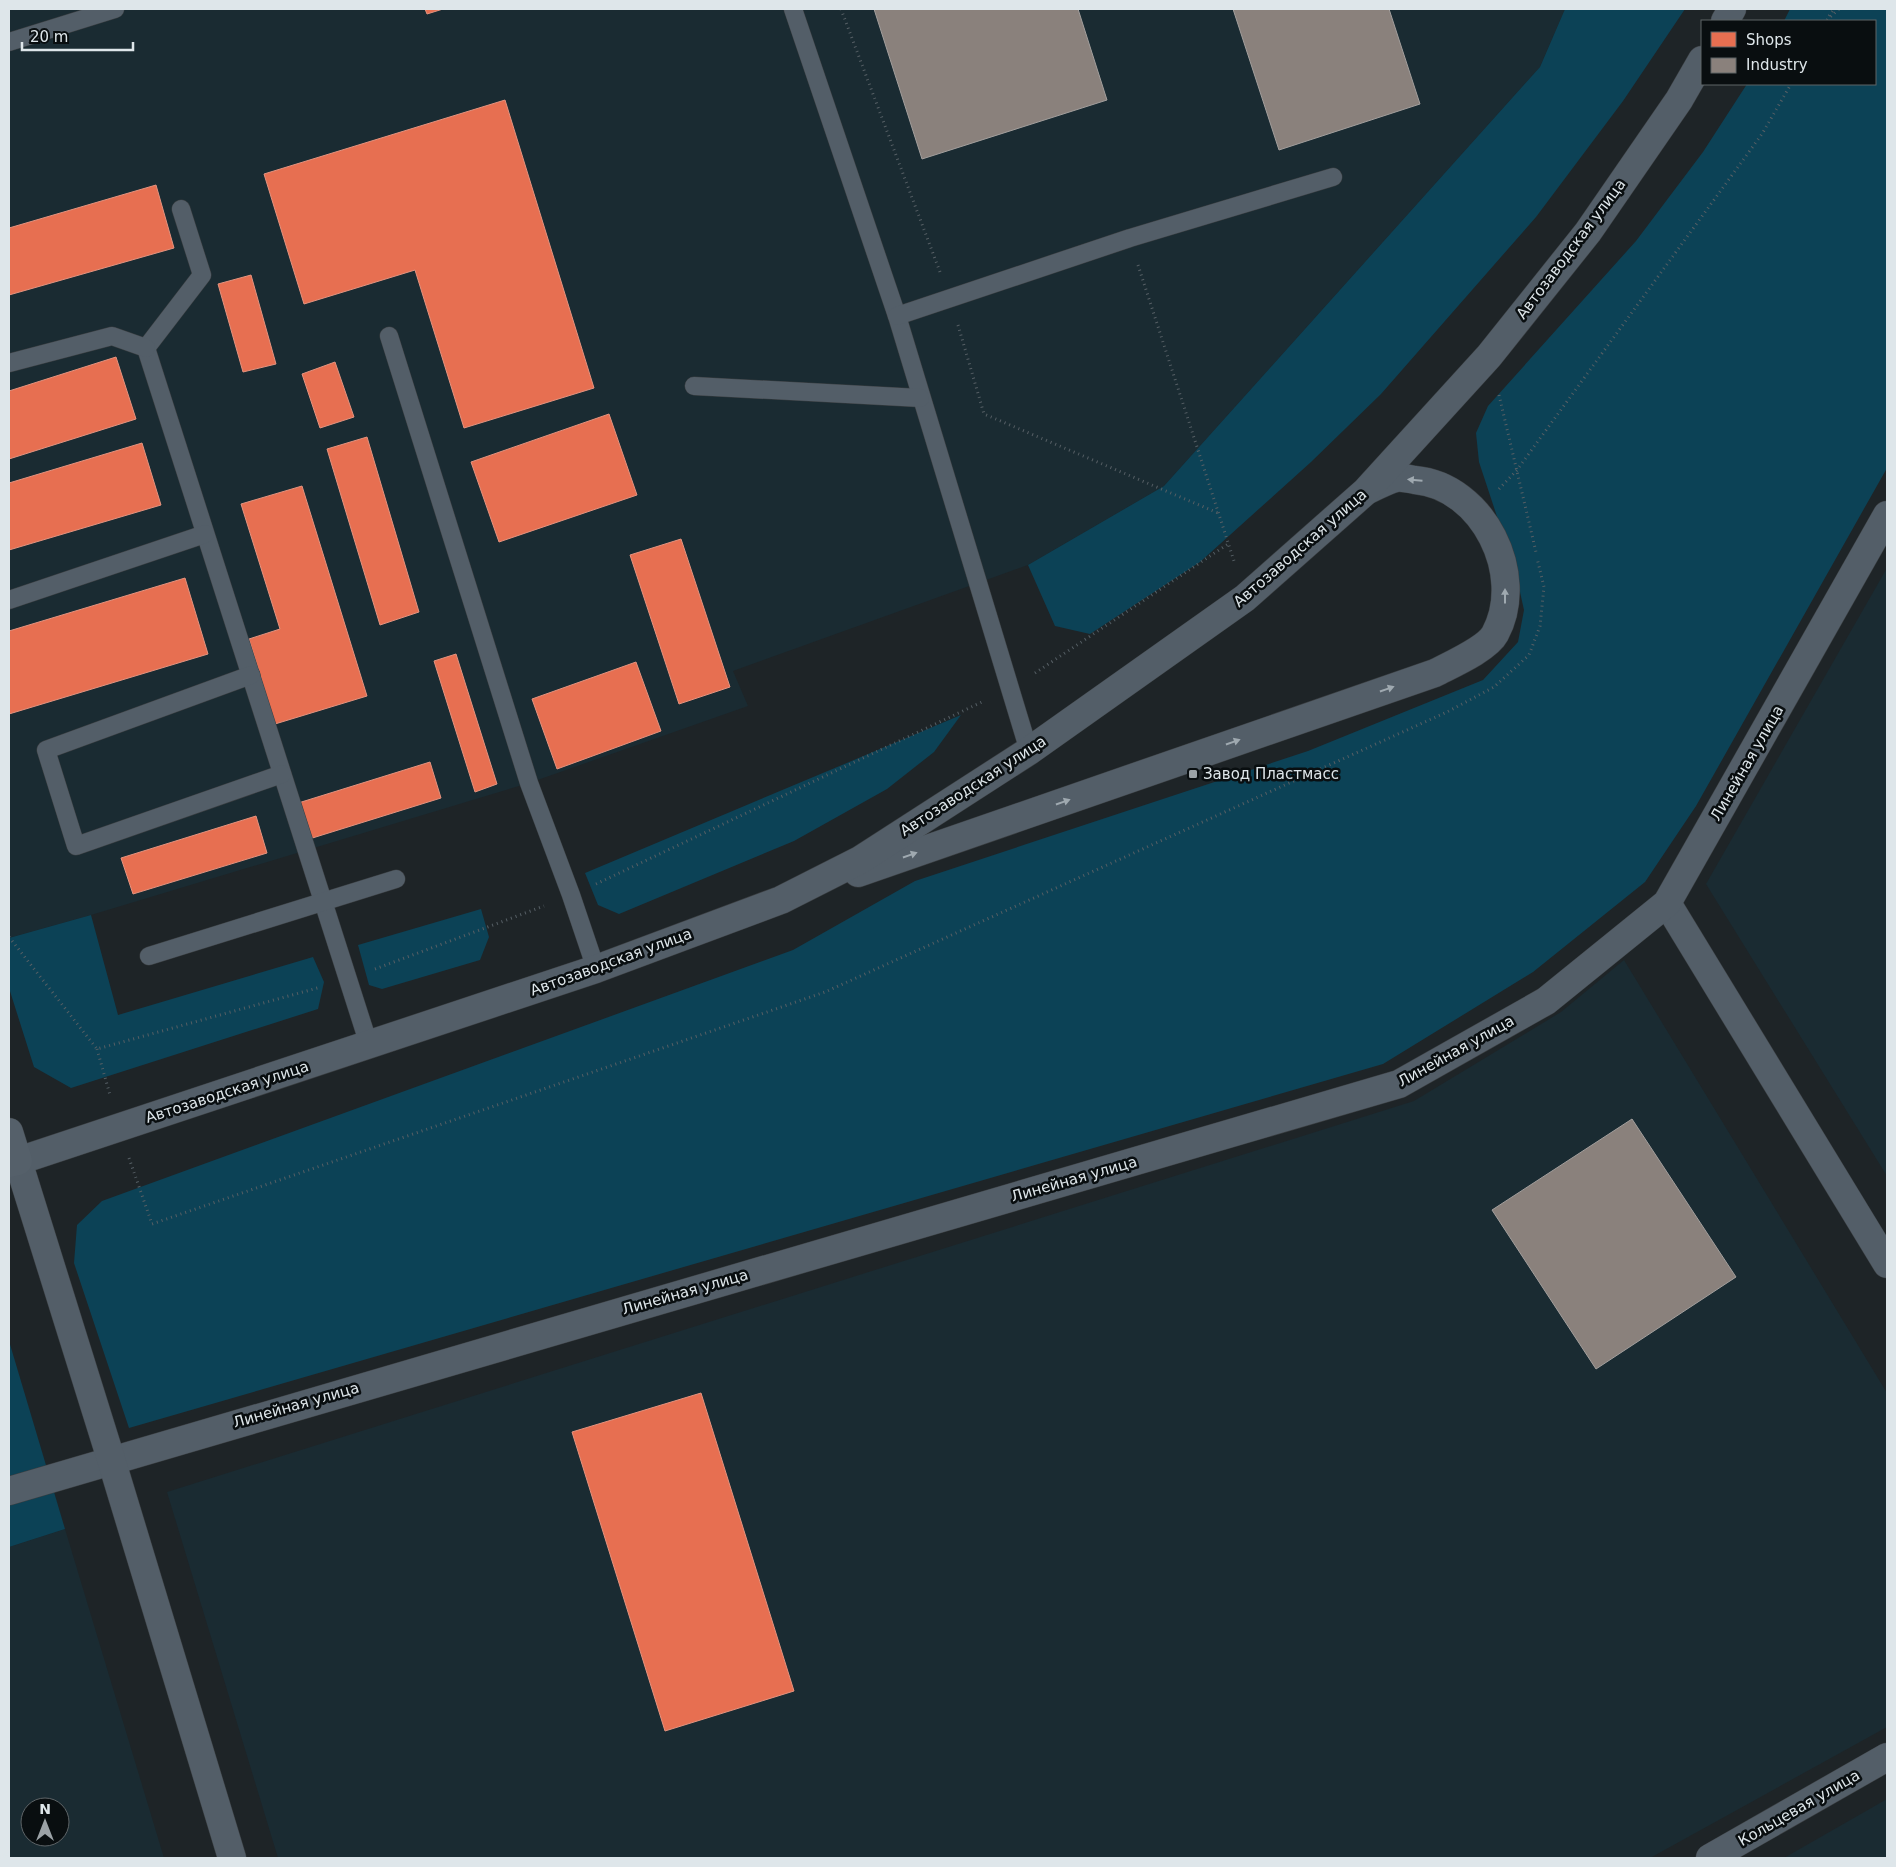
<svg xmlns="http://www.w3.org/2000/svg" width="1896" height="1867" font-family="'DejaVu Sans',sans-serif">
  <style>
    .built { fill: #1a2b32; fill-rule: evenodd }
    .green { fill: #0c4256 }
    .shops { fill: #e76f51; stroke: #e4937f }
    .industry { fill: #8a817c; stroke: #a39f9d }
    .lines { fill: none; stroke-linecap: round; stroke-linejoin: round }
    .lane-casing { stroke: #3a3e41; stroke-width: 19 }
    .street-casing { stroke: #3a3e41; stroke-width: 29 }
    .secondary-casing { stroke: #3a3e41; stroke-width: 29 }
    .path { stroke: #565f65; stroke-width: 3; stroke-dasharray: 1 4; stroke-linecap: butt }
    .lane { stroke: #535e68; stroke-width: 18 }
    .street { stroke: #535e68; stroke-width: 28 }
    .secondary { stroke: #55606a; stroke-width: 28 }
    .oneway { fill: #9fa9b0 }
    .poi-dot { fill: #9ba2a6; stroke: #090e10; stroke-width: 2 }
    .labels { text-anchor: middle; stroke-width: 5; stroke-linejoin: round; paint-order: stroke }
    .street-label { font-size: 15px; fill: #dee6ea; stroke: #090e10 }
    .poi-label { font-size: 15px; fill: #dee6ea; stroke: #090e10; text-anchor: start }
  </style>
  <rect width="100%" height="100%" fill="#1e2427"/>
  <g class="built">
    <path d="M9 9H1565L1540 67 1164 486 1028 565 733 671 748 706 529 783 91 915 9 938Z"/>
    <path d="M1887 568V1176L1706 884Z"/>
    <path d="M1624 960 1887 1393V1727L1650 1858H278L167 1492 1414 1101 1561 1012Z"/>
    <path d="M65 1529 164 1858H9V1547ZM30 1807H60V1837H30Z"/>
    <path d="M1887 1799V1858H1784Z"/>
  </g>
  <g class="green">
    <path d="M1565 9H1685L1623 101 1536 217 1381 394 1311 462 1200 562 1090 634 1055 626 1028 565 1164 486 1540 67Z"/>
    <path d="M1790 9H1887V468L1696 806 1645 882 1533 972 1383 1064 129 1428 74 1263 77 1225 102 1201 793 950 915 881 1308 751 1483 680 1518 642 1524 610 1516 574 1479 462 1476 433 1488 406 1636 241 1703 152 1747 84H1875V21H1784Z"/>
    <path d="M961 715 934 752 887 789 794 841 619 914 598 905 585 873Z"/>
    <path d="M481 909 489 937 480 960 382 989 369 985 358 945Z"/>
    <path d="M91 915 118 1015 313 957 324 982 318 1009 71 1088 34 1067 9 988V938Z"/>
    <path d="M9 1341 65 1529 9 1547Z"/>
  </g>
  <g class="shops">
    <path d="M425 9H443L427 14Z"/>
    <path d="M505 100 594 388 464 428 415 270 304 304 264 174Z"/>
    <path d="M156 185 174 248 9 295V228Z"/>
    <path d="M251 275 276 364 243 372 218 284Z"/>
    <path d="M116 357 136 419 9 459V391Z"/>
    <path d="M335 362 354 417 320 428 302 374Z"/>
    <path d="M609 414 637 495 499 542 471 462Z"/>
    <path d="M367 437 419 612 380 625 327 449Z"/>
    <path d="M142 443 161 505 9 550V483Z"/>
    <path d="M302 486 367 696 275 724 249 639 280 629 241 504Z"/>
    <path d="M681 539 730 687 679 704 630 555Z"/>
    <path d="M185 578 208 654 9 714V631Z"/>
    <path d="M456 654 497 784 475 792 434 661Z"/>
    <path d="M636 662 661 731 557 769 532 699Z"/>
    <path d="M430 762 441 798 306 840 295 804Z"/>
    <path d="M256 816 267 853 133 894 121 858Z"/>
    <path d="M701 1393 794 1691 665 1731 572 1432Z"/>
  </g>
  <g class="industry">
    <path d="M874 9H1078L1107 100 922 159Z"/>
    <path d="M1233 9H1389L1420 104 1279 150Z"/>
    <path d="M1632 1119 1736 1277 1596 1369 1492 1210Z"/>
  </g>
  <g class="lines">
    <defs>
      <g id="lane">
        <path d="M793 9 897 316 1029 751"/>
        <path d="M9 42 115 9"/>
        <path d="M897 316 1130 238 1333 177"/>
        <path d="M389 336 529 783 571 895 596 969"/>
        <path d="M146 348 369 1045"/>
        <path d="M146 348 202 275 181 209"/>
        <path d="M9 363 112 336 146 348"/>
        <path d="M694 386 920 398"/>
        <path d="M9 600 205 534"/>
        <path d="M251 675 46 750 76 846 282 774"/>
        <path d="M149 956 396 879"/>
      </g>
      <g id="street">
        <path d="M1725 21 1732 9"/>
        <path d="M858 873 1435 673C1450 665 1487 649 1495 634 1527 575 1483 486 1415 480 1410 479 1402 477 1396 478 1387 480 1377 486 1368 490"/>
        <path d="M1667 903 1887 1264"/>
        <path d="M9 1491 1399 1084 1546 1001 1667 903 1887 515"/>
        <path d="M232 1858 111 1459 18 1161 596 969 781 900 860 860 1029 751 1245 598 1366 491 1489 356 1588 232 1679 100 1702 60"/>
        <path d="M1710 1858 1887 1757"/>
      </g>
      <path id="secondary" d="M9 1132 18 1161 9 1163"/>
    </defs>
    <use href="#lane" class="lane-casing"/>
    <use href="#street" class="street-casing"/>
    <use href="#secondary" class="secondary-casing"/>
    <g class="path">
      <path d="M841 9 940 272"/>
      <path d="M1829 16 1834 9"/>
      <path d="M1827 20 1839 9"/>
      <path d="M1138 265 1235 564"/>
      <path d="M958 325 984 414 1218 513"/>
      <path d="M1499 395 1536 552"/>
      <path d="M1499 489 1517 470 1762 134 1791 84"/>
      <path d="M1035 673 1228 544"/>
      <path d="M596 884 984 701"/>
      <path d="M9 937 97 1049 321 987"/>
      <path d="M375 969 544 906"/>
      <path d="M97 1049 110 1095"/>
      <path d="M129 1158 152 1224 825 992 1447 712 1494 687 1529 655 1540 626 1544 587 1537 558"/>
    </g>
    <use href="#lane" class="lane"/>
    <use href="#street" class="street"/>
    <use href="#secondary" class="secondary"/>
  </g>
  <defs><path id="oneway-solid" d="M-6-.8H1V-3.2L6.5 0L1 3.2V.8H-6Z" transform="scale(1.25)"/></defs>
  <g class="oneway">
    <use href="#oneway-solid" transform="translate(1415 480) rotate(-175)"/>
    <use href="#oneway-solid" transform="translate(1505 596) rotate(-90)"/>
    <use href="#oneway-solid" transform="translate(1387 689) rotate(-19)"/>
    <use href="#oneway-solid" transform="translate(1233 742) rotate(-19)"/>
    <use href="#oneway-solid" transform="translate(1063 802) rotate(-19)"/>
    <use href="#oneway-solid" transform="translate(910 855) rotate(-19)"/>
  </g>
  <rect class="poi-dot" x="1188" y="769" width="10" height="10" rx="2.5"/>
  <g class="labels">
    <g class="street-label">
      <text transform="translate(1571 249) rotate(-53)" y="5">Автозаводская улица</text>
      <text transform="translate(1300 548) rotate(-41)" y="5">Автозаводская улица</text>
      <text transform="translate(1747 763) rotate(-60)" y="5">Линейная улица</text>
      <text transform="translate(973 786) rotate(-33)" y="5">Автозаводская улица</text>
      <text transform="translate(611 962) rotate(-20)" y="5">Автозаводская улица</text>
      <text transform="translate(1456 1051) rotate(-29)" y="5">Линейная улица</text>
      <text transform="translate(227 1092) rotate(-18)" y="5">Автозаводская улица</text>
      <text transform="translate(1074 1179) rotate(-16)" y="5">Линейная улица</text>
      <text transform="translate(685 1292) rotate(-16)" y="5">Линейная улица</text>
      <text transform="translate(296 1405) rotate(-16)" y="5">Линейная улица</text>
      <text transform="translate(1799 1808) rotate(-30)" y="5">Кольцевая улица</text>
    </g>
    <g class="poi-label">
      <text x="1203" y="779">Завод Пластмасс</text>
    </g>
  </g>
  <rect width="1896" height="1867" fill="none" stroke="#dee6ea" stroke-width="20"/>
  <rect x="1701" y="20" width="175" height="65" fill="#090e10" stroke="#5e6467"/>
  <rect x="1711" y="32" width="25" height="15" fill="#e76f51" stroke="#5e6467"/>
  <text x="1746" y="45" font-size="15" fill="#dee6ea">Shops</text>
  <rect x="1711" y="58" width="25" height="15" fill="#8a817c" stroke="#5e6467"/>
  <text x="1746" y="70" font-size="15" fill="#dee6ea">Industry</text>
  <g transform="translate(45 1822)"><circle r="24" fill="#090e10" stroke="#5e6467"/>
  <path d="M0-4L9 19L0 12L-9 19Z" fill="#9ba2a6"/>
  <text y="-8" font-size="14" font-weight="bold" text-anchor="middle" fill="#dee6ea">N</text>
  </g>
  <path d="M22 42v8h111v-8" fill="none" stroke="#dee6ea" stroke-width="2.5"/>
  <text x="30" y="42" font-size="15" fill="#dee6ea" stroke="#090e10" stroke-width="4" paint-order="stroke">20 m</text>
</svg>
